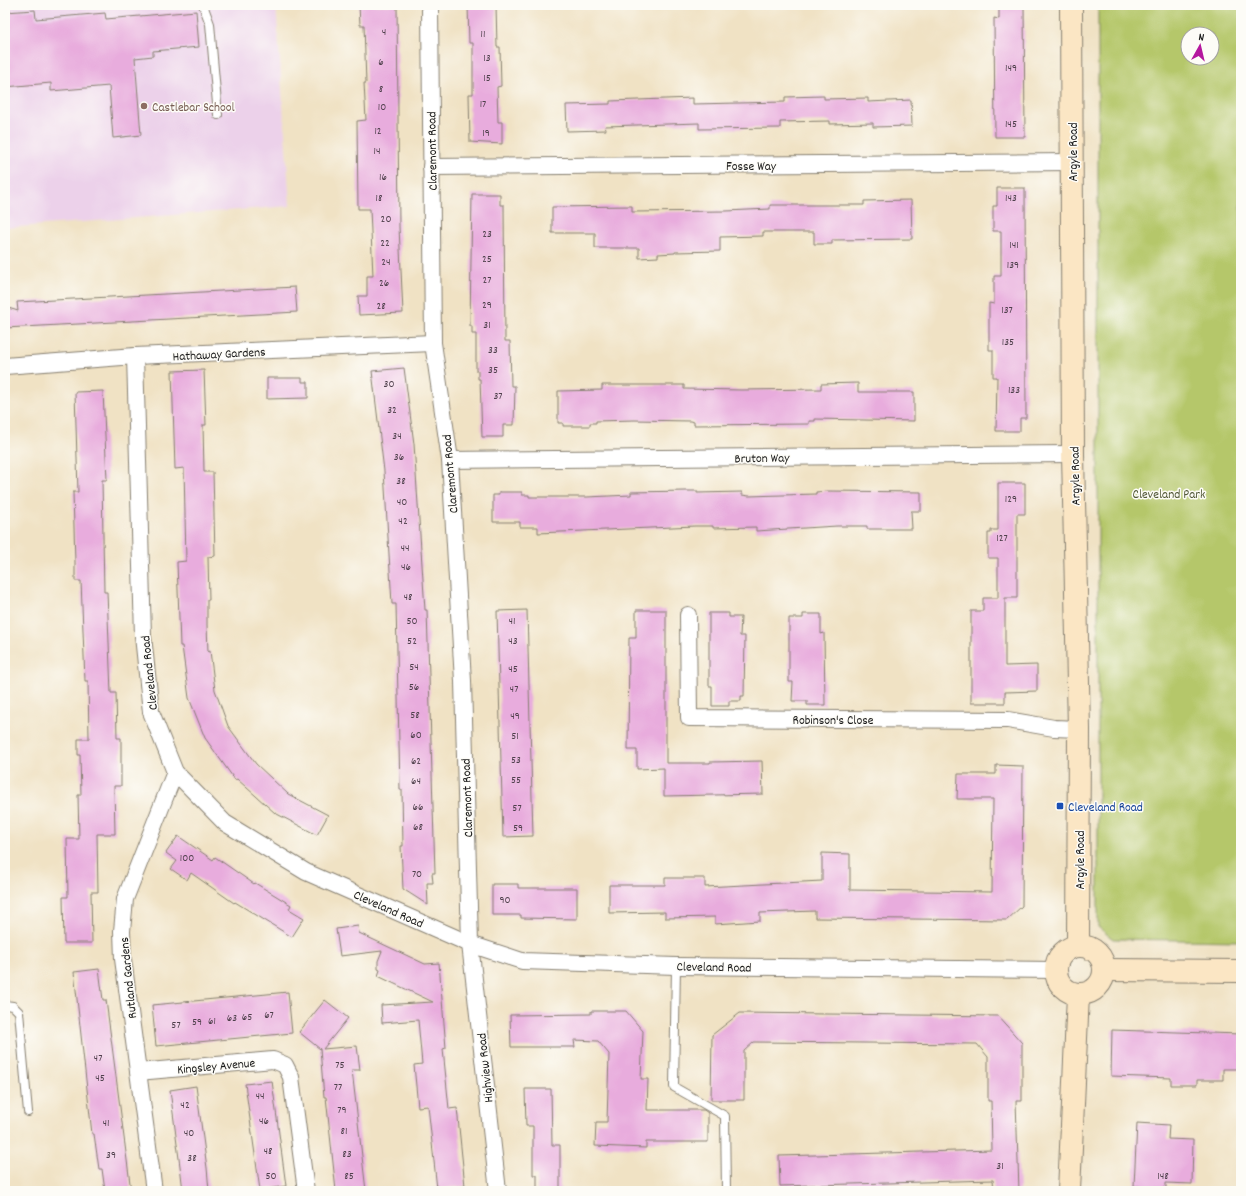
<svg xmlns="http://www.w3.org/2000/svg" width="1246" height="1196" font-family="Dekko,sans-serif">
  <style>
    .built { fill: #ecd1ea }
    .green { fill: #b5c76a; stroke: #687243; fill-rule: evenodd }
    .building { fill: #e8acdd }
    .lines { fill: none; stroke-linecap: round; stroke-linejoin: round }
    .lane-casing { stroke: #867f70; stroke-width: 10 }
    .street-casing { stroke: #867f70; stroke-width: 18 }
    .secondary-casing { stroke: #867f70; stroke-width: 24 }
    .lane { stroke: #fff; stroke-width: 8 }
    .street { stroke: #fff; stroke-width: 16 }
    .secondary { stroke: #fbe6c4; stroke-width: 22 }
    .education-dot { fill: #8d6e63; stroke: #fdfcf7; stroke-width: 1.5 }
    .transit-dot { fill: #1a4fb4; stroke: #fdfcf7; stroke-width: 1.5 }
    .labels { text-anchor: middle; stroke-width: 3; stroke-linejoin: round; paint-order: stroke }
    .number-label { font-size: 11px; fill: #4f404c }
    .education-label { font-size: 13px; fill: #785e54; stroke: #fdfcf7; text-anchor: start }
    .street-label { font-size: 13px; fill: #1c1c1c; stroke: #fdfcf7 }
    .park-label { font-size: 13px; fill: #525837; stroke: #fdfcf7 }
    .transit-label { font-size: 13px; fill: #164399; stroke: #fdfcf7; text-anchor: start }
  </style>
  <rect width="100%" height="100%" fill="#fdfcf7"/>
  <filter id="ink" filterUnits="userSpaceOnUse"><feTurbulence type="fractalNoise" baseFrequency=".025" numOctaves="2"/><feDisplacementMap in="SourceGraphic" scale="8" xChannelSelector="R" yChannelSelector="G"/><feConvolveMatrix kernelMatrix="1 2 1 2 8 2 1 2 1" color-interpolation-filters="sRGB"/></filter>
  <filter id="wash" filterUnits="userSpaceOnUse"><feTurbulence type="fractalNoise" baseFrequency=".012" numOctaves="4" result="noise"/><feDisplacementMap in="SourceGraphic" scale="16" xChannelSelector="R" yChannelSelector="G"/><feGaussianBlur stdDeviation="0.9" result="paint"/><feColorMatrix in="noise" values="0 0 0 0 0 0 0 0 0 0 0 0 0 0 0 0 0 1.4 0 .05"/><feComposite in="paint" operator="in"/></filter>
  <g filter="url(#wash)">
    <rect width="100%" height="100%" fill="#f0e2c4"/>
    <path class="built" d="M5 5H276L290 206 5 228Z"/>
    <path class="green" d="M1098 5H1241V941L1113 939 1098 927ZM1188 34H1212V58H1188Z"/>
    <g id="blocks">
      <g class="building">
        <path d="M359 5H397L399 227 403 313 359 315 358 296H367V276H373L370 209H358L357 121 366 120 364 83H366L364 25H360Z"/>
        <path d="M468 5H496L497 47H500L501 86 497 87 498 122H502V144L470 142 469 94H473V43H469Z"/>
        <path d="M999 5H1024L1025 137H995L994 18 999 19Z"/>
        <path d="M35 10 36 19 105 13 106 19 196 11 199 47 153 51V56L135 58 141 135 113 138 109 86 51 91V83L5 87V12Z"/>
        <path d="M824 96V99L868 98V102L911 100 912 126 873 127V123L830 124V121L780 122V128L699 129V123L605 126 606 130 567 131 566 105 610 104V101L693 98V104L785 102V97Z"/>
        <path d="M997 188H1025L1026 418H1020V431H996L997 377H993V350H989V303L994 304V276H1001V231H993V206H997Z"/>
        <path d="M472 194H500V205H504L505 341H510L511 386H515L514 425H503V437H482L480 379H478V371H476V334H472V326H470Z"/>
        <path d="M911 200 912 239 832 240V244H814V232H763V236L720 237V251L675 252V253L658 254V257L639 258V248H595V233H552V207L632 206V212L726 211 770 209V205H864V201Z"/>
        <path d="M295 287 297 312 5 328V307L18 311 17 302Z"/>
        <path d="M404 368 414 444 425 610H427L435 873H432L433 883H427L428 905 403 889 401 846H403L402 790H400L396 604H392L384 471 372 371Z"/>
        <path d="M204 370 206 425H203L204 472H213L215 556 208 557 209 600H207V625L208 652 210 651 215 690 228 726 256 764 288 794 328 815 317 835 275 813 237 779 235 780 205 738 189 698 182 646H180L177 562 186 561 184 468 175 469 172 371Z"/>
        <path d="M267 378H302V382H308V398L267 399Z"/>
        <path d="M858 383V392H914V421L815 419V421H809V424L694 425V422L690 421 634 420 596 421V423H590V426H563V423H558V391L602 390V385H684V389L742 390 821 389V384Z"/>
        <path d="M103 391 107 480H102L104 592H107L111 693H116L117 738H121V786H114L115 834H97L98 892H91L92 943H64L63 897H68L67 839H79L78 795H81L80 755H78V739H89L88 681H85L81 581H75V562L73 492H78L75 392Z"/>
        <path d="M998 483H1025V514H1017V598H1005V666L1037 665V691L1005 692V703H971V611H983V598H998V558H988V533H991V530H998Z"/>
        <path d="M686 491H697V493L742 492V495L749 496 816 494V492L828 491 921 492V511H911L912 529H867V526H837L756 531V527L713 528V526H695L538 533V527H520V522H493V495H499V492H522V495H529V497H587L631 495V492Z"/>
        <path d="M527 610 533 836 503 837 497 611Z"/>
        <path d="M636 610H666V763H710V762L762 761 763 794 664 796V768L637 769V750H628L629 638H636Z"/>
        <path d="M709 613H729V617H741L740 636H745L744 696H741V701H729V706H712V686H709Z"/>
        <path d="M803 614H821V634L824 633 825 705H807V701H792L793 682H789V618H803Z"/>
        <path d="M996 765 1023 766 1022 906 1007 920 815 918V911L760 913V921L715 924V917L665 918V912L609 913V885H665V878H705V887L822 881V853L850 854V890L992 892 993 799H957L958 774H996Z"/>
        <path d="M178 836 213 860 215 857 254 884 255 883 291 905 289 909 304 918 292 937 235 902 234 903 191 873 187 880 171 869 177 861 166 853Z"/>
        <path d="M492 884H518V888H577V919L521 918V915H492Z"/>
        <path d="M358 926 359 933 425 964 439 963 446 1048 443 1049 449 1109 457 1108 465 1186 437 1189 428 1106 418 1107 414 1065 422 1064 418 1020 382 1023 381 1005 433 1002 378 976 380 970 378 969V961L382 951 340 956 336 929Z"/>
        <path d="M99 969 103 1000H106L131 1191H105L102 1169H99L94 1134H92L74 972Z"/>
        <path d="M288 992 292 1033 156 1046 152 1005Z"/>
        <path d="M325 1000 348 1018 323 1049 357 1046 360 1070H352L366 1191H336L326 1097H324L320 1049 299 1032Z"/>
        <path d="M591 1011H626L643 1031 641 1079H648L647 1110H704L708 1113V1142H646V1148L595 1146 596 1122H607L609 1054 598 1041 574 1040 575 1047H511L510 1015 591 1014Z"/>
        <path d="M740 1013 998 1016 1022 1043V1101H1016L1019 1191H994L993 1180 780 1186 779 1156 992 1150 991 1101H988V1057L977 1044 754 1042 744 1051V1100H711L712 1035Z"/>
        <path d="M1112 1030 1241 1034V1069H1223V1080H1197V1085H1171V1078L1111 1076Z"/>
        <path d="M272 1081 286 1186 260 1190 245 1084Z"/>
        <path d="M196 1086 207 1168 209 1191H183L181 1174 170 1090Z"/>
        <path d="M525 1089H551L552 1145H560V1191H537V1175H533V1126H526Z"/>
        <path d="M1137 1123 1169 1125 1168 1139 1193 1140 1192 1184 1166 1183V1188L1134 1186Z"/>
      </g>
    </g>
  </g>
  <g filter="url(#ink)">
    <use href="#blocks" fill-opacity="0" stroke="#867f70" stroke-width="1"/>
    <g class="lines">
      <defs>
        <g id="lane">
          <path d="M203 5 210 24 218 115"/>
          <path d="M676 966 674 1087 725 1116 726 1191"/>
          <path d="M5 1005 13 1006 19 1012 28 1112"/>
        </g>
        <g id="street">
          <path d="M430 5 433 343 450 460 463 681 470 944 498 1191"/>
          <path d="M431 167 1072 162"/>
          <path d="M135 356 143 636 151 712 175 772 225 823 306 872 470 944 522 961 676 966 1055 970"/>
          <path d="M5 366 135 356 433 343"/>
          <path d="M450 460 1073 454"/>
          <path d="M688 615 689 718 1008 720 1054 728 1079 729"/>
          <path d="M138 1072 273 1060 285 1065 291 1077 306 1191"/>
          <path d="M154 1191 123 959 122 931 125 899 175 772"/>
        </g>
        <g id="secondary">
          <path d="M1071 5 1073 454 1079 729 1078 946"/>
          <circle cx="1080" cy="970" r="24"/>
          <path d="M1105 970 1241 971"/>
          <path d="M1069 1191 1078 995"/>
        </g>
      </defs>
      <use href="#lane" class="lane-casing"/>
      <use href="#street" class="street-casing"/>
      <use href="#secondary" class="secondary-casing"/>
      <use href="#lane" class="lane"/>
      <use href="#street" class="street"/>
      <use href="#secondary" class="secondary"/>
    </g>
  </g>
  <circle class="education-dot" cx="144" cy="106" r="4"/>
  <rect class="transit-dot" x="1056" y="802" width="8" height="8" rx="2"/>
  <g class="labels">
    <g class="number-label">
      <text x="384" y="35">4</text>
      <text x="483" y="37">11</text>
      <text x="487" y="61">13</text>
      <text x="381" y="65">6</text>
      <text x="1011" y="71">149</text>
      <text x="487" y="81">15</text>
      <text x="381" y="92">8</text>
      <text x="483" y="107">17</text>
      <text x="382" y="110">10</text>
      <text x="1011" y="127">145</text>
      <text x="378" y="134">12</text>
      <text x="486" y="136">19</text>
      <text x="377" y="154">14</text>
      <text x="383" y="180">16</text>
      <text x="379" y="201">18</text>
      <text x="1011" y="201">143</text>
      <text x="386" y="222">20</text>
      <text x="487" y="237">23</text>
      <text x="385" y="246">22</text>
      <text x="1014" y="248">141</text>
      <text x="487" y="262">25</text>
      <text x="386" y="265">24</text>
      <text x="1013" y="268">139</text>
      <text x="487" y="283">27</text>
      <text x="384" y="286">26</text>
      <text x="487" y="308">29</text>
      <text x="381" y="309">28</text>
      <text x="1007" y="313">137</text>
      <text x="487" y="328">31</text>
      <text x="1008" y="345">135</text>
      <text x="493" y="353">33</text>
      <text x="493" y="373">35</text>
      <text x="389" y="387">30</text>
      <text x="1014" y="393">133</text>
      <text x="498" y="399">37</text>
      <text x="392" y="413">32</text>
      <text x="397" y="439">34</text>
      <text x="399" y="460">36</text>
      <text x="401" y="484">38</text>
      <text x="1011" y="502">129</text>
      <text x="402" y="505">40</text>
      <text x="403" y="524">42</text>
      <text x="1002" y="541">127</text>
      <text x="405" y="551">44</text>
      <text x="406" y="570">46</text>
      <text x="408" y="600">48</text>
      <text x="412" y="624">50</text>
      <text x="512" y="624">41</text>
      <text x="412" y="644">52</text>
      <text x="513" y="644">43</text>
      <text x="414" y="670">54</text>
      <text x="513" y="672">45</text>
      <text x="414" y="690">56</text>
      <text x="514" y="692">47</text>
      <text x="415" y="718">58</text>
      <text x="515" y="719">49</text>
      <text x="416" y="738">60</text>
      <text x="515" y="739">51</text>
      <text x="516" y="763">53</text>
      <text x="416" y="764">62</text>
      <text x="516" y="783">55</text>
      <text x="416" y="784">64</text>
      <text x="418" y="810">66</text>
      <text x="517" y="811">57</text>
      <text x="418" y="830">68</text>
      <text x="518" y="831">59</text>
      <text x="187" y="861">100</text>
      <text x="417" y="877">70</text>
      <text x="505" y="903">90</text>
      <text x="269" y="1018">67</text>
      <text x="247" y="1020">65</text>
      <text x="232" y="1021">63</text>
      <text x="212" y="1024">61</text>
      <text x="197" y="1025">59</text>
      <text x="176" y="1028">57</text>
      <text x="98" y="1061">47</text>
      <text x="340" y="1068">75</text>
      <text x="100" y="1081">45</text>
      <text x="338" y="1090">77</text>
      <text x="260" y="1099">44</text>
      <text x="185" y="1108">42</text>
      <text x="342" y="1113">79</text>
      <text x="264" y="1124">46</text>
      <text x="106" y="1126">41</text>
      <text x="344" y="1134">81</text>
      <text x="189" y="1136">40</text>
      <text x="268" y="1154">48</text>
      <text x="347" y="1157">83</text>
      <text x="111" y="1158">39</text>
      <text x="192" y="1161">38</text>
      <text x="1000" y="1169">31</text>
      <text x="271" y="1179">50</text>
      <text x="349" y="1179">85</text>
      <text x="1163" y="1179">148</text>
    </g>
    <g class="education-label">
      <text x="152" y="111">Castlebar School</text>
    </g>
    <g class="street-label">
      <text transform="translate(431 151) rotate(-91)" y="5">Claremont Road</text>
      <text transform="translate(1072 152) rotate(-90)" y="5">Argyle Road</text>
      <text x="751" y="170">Fosse Way</text>
      <text transform="translate(219 353) rotate(-3)" y="5">Hathaway Gardens</text>
      <text transform="translate(762 457) rotate(-1)" y="5">Bruton Way</text>
      <text transform="translate(449 474) rotate(-95)" y="5">Claremont Road</text>
      <text transform="translate(1074 476) rotate(-91)" y="5">Argyle Road</text>
      <text transform="translate(148 673) rotate(-96)" y="5">Cleveland Road</text>
      <text x="833" y="724">Robinson's Close</text>
      <text transform="translate(466 798) rotate(-92)" y="5">Claremont Road</text>
      <text transform="translate(1079 860) rotate(-90)" y="5">Argyle Road</text>
      <text transform="translate(389 908) rotate(24)" y="5">Cleveland Road</text>
      <text transform="translate(714 966) rotate(1)" y="5">Cleveland Road</text>
      <text transform="translate(127 978) rotate(-96)" y="5">Rutland Gardens</text>
      <text transform="translate(216 1065) rotate(-5)" y="5">Kingsley Avenue</text>
      <text transform="translate(484 1068) rotate(-96)" y="5">Highview Road</text>
    </g>
    <g class="park-label">
      <text x="1169" y="498">Cleveland Park</text>
    </g>
    <g class="transit-label">
      <text x="1068" y="811">Cleveland Road</text>
    </g>
  </g>
  <rect width="1246" height="1196" fill="none" stroke="#fdfcf7" stroke-width="20"/>
  <g transform="translate(1200 46) rotate(8)"><circle r="19" fill="#fdfcf7" stroke="#a3a29f"/>
  <path d="M0-3L7 15L0 10L-7 15Z" fill="#b5179e"/>
  <text y="-6" font-size="11" font-weight="bold" text-anchor="middle" fill="#1c1c1c">N</text>
  </g>
</svg>
